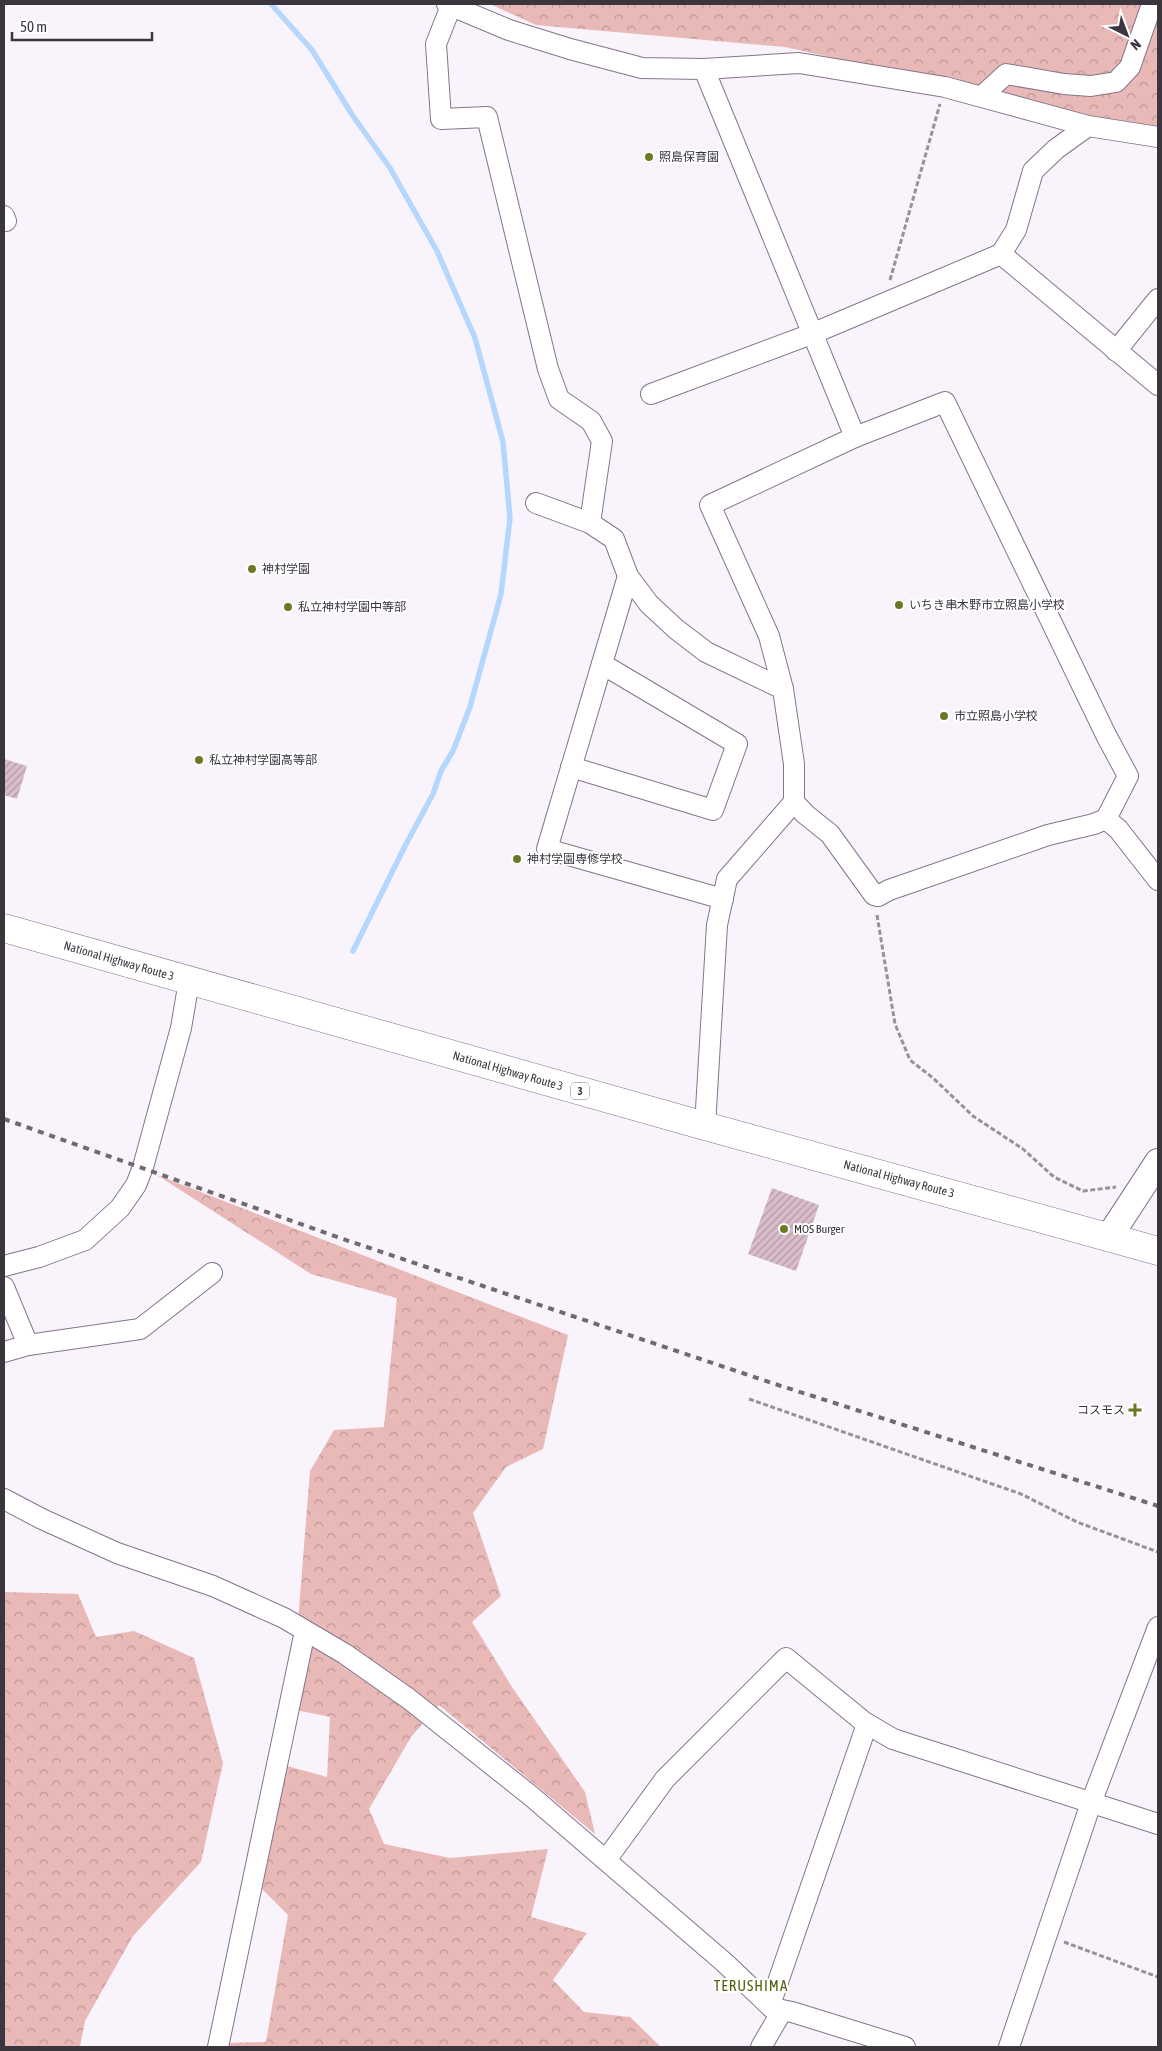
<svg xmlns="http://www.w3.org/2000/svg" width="1162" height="2051" font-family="'Asap Condensed','Noto Sans JP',sans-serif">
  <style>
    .forest { fill: url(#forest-crowns) }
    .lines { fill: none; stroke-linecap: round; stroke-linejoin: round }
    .stream { stroke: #b5d7fd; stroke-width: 5.5 }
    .building { fill: url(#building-hatch) }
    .minor-casing { stroke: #84758b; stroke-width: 22 }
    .major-casing { stroke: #84758b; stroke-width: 28 }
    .highway-casing { stroke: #84758b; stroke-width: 29 }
    .path { stroke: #97919a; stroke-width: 3; stroke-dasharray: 5 2.5; stroke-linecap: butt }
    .minor { stroke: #fff; stroke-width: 20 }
    .major { stroke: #fff; stroke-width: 26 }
    .highway { stroke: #fff; stroke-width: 28 }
    .rail { stroke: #6f6972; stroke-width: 4; stroke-dasharray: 6 6; stroke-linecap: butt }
    .poi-dot { fill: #6b7824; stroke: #fff; stroke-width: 2 }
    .labels { text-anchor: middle; stroke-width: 4; stroke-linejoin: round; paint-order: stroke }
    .shield { fill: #fff; stroke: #767278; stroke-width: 1 }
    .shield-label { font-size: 11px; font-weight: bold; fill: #3b353e }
    .poi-label { font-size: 12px; fill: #3b353e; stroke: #fff; text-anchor: start }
    .street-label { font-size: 12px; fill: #3b353e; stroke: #fff }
    .quarter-label { font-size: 15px; letter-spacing: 1px; fill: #545f0d; stroke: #fff }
  </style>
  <defs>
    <pattern id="forest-crowns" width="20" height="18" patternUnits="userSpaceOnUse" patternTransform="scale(1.25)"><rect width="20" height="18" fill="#e9b9b8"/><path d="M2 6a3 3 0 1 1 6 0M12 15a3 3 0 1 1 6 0" fill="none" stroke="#be9797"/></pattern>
    <pattern id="building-hatch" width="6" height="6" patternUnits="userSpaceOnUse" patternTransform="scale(1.25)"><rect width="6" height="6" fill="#d9bdca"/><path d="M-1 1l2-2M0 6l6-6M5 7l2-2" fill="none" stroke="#b19aa5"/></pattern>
  </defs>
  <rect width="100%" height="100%" fill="#f9f3fc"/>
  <g class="forest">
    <path d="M490 4H1158V131L785 47 536 25Z"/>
    <path d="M157 1175 568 1335 543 1449 506 1467 473 1513 501 1596 472 1622 512 1687 585 1792 595 1834 439 1705 411 1737 369 1809 384 1844 450 1858 548 1849 531 1917 587 1933 553 1980 584 2012 630 2017 661 2047H221L222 2043 266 2042 288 1915 260 1887 280 1764 327 1777 330 1717 291 1709 310 1471 334 1430 384 1427 397 1298 311 1274Z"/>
    <path d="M4 1592 78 1594 96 1637 134 1631 194 1658 223 1763 201 1862 133 1936 85 2021 80 2047H4Z"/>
  </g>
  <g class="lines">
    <path class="stream" d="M271 4 312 50 353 116 390 168 437 251 475 338 503 442 510 518 501 594 470 707 453 751 441 771 433 794 405 846 353 951"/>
  </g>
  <g class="building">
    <path d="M4 759 27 766 17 799 4 795Z"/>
    <path d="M772 1188 819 1205 796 1271 748 1254Z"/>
  </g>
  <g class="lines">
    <defs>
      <g id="minor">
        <path d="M447 4 509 30 570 49 642 68 704 69 799 63 945 87 1088 126 1158 137"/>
        <path d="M451 6 436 44 441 119 487 117 548 369 559 399 591 421 602 441 590 523"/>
        <path d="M704 69 855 437"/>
        <path d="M982 96 1006 74 1064 84 1091 86 1116 82 1130 67 1152 4"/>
        <path d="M4 216 6 221"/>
        <path d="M1001 254 1016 230 1033 171 1056 149 1088 126"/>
        <path d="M1116 351 1158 299"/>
        <path d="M651 394 814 333 1001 254 1158 385"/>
        <path d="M536 503 590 523 614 539 628 576 649 604 676 629 706 652 783 689"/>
        <path d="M628 576 547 849 723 899"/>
        <path d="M571 767 713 810 737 744 602 664"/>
        <path d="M1106 819 1118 829 1158 880"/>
        <path d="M705 1126 717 925 727 879 794 802V764L783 689 769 636 710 505 855 437 945 402 1106 735 1128 776 1106 819 1094 824 1048 835 889 890 878 896 874 895 830 834 805 814 794 802"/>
        <path d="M4 1266 39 1257 85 1240 120 1208 136 1185 143 1167 181 1028 189 981"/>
        <path d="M4 1287 28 1345"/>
        <path d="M4 1352 28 1345 140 1329 212 1273"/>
        <path d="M4 1499 42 1519 117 1553 213 1586 284 1618 345 1654 409 1699 531 1796 725 1963 772 2008 792 2012 905 2047"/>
        <path d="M606 1860 665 1779 786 1658 864 1722 893 1739 1158 1824"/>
        <path d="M770 2005 867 1724"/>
        <path d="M218 2047 305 1631"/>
        <path d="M761 2047 782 2011"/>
        <path d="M1009 2047 1091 1803 1158 1627"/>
      </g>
      <path id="major" d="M1109 1237 1158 1162"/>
      <path id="highway" d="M4 928 705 1126 1158 1251"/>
    </defs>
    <use href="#minor" class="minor-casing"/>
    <use href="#major" class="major-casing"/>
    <use href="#highway" class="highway-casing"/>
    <g class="path">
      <path d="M890 280 940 104"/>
      <path d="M877 915 895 1024 910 1060 933 1078 973 1116 1023 1149 1054 1177 1083 1191 1116 1187"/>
      <path d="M749 1399 1021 1494 1077 1522 1158 1552"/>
      <path d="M1064 1942 1158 1977"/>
    </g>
    <use href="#minor" class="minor"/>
    <use href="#major" class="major"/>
    <use href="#highway" class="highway"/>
    <path class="rail" d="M4 1119 343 1239 778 1385 1158 1506"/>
  </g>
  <g class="poi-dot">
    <circle cx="649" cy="157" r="5"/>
    <circle cx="252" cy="569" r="5"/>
    <circle cx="899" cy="605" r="5"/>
    <circle cx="288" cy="607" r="5"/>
    <circle cx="944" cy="716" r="5"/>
    <circle cx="199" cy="760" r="5"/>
    <circle cx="517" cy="859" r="5"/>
    <circle cx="784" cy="1229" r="5"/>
    <path d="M1132.5 1402.5h5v5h5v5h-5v5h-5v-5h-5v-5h5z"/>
  </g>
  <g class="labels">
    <rect class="shield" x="571" y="1082.5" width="18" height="17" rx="4"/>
    <g class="shield-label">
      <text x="580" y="1095">3</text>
    </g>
    <g class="poi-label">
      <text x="659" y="161">照島保育園</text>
      <text x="262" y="573">神村学園</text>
      <text x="909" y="609">いちき串木野市立照島小学校</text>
      <text x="298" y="611">私立神村学園中等部</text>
      <text x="954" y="720">市立照島小学校</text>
      <text x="209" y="764">私立神村学園高等部</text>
      <text x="527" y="863">神村学園専修学校</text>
      <text x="794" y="1233">MOS Burger</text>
      <text x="1125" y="1414" text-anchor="end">コスモス</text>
    </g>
    <g class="street-label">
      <text transform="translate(119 961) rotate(16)" y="4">National Highway Route 3</text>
      <text transform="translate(508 1071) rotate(16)" y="4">National Highway Route 3</text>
      <text transform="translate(899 1179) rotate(15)" y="4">National Highway Route 3</text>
    </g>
    <g class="quarter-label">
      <text x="751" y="1991">TERUSHIMA</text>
    </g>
  </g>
  <rect width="1162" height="2051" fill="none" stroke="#3b353e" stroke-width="10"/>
  <g transform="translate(1127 35) rotate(138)" stroke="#ffffff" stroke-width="4" paint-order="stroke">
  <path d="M0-4L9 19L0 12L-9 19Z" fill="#3b353e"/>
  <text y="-8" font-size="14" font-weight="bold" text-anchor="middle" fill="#3b353e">N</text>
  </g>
  <path d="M12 32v8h140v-8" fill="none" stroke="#3b353e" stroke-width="2.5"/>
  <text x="20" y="32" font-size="15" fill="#3b353e" stroke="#ffffff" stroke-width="4" paint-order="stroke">50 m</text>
</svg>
